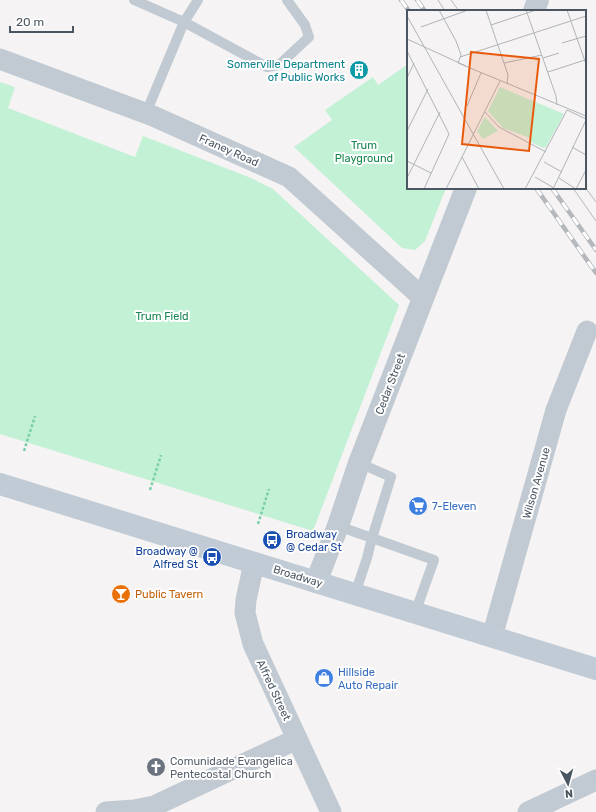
<svg xmlns="http://www.w3.org/2000/svg" width="596" height="812" font-family="Rubik,sans-serif">
  <style>
    .green { fill: #c3f1d5 }
    .lines { fill: none; stroke-linecap: round; stroke-linejoin: round }
    .path { stroke: #7ad0a6; stroke-width: 2.5; stroke-dasharray: 3 2; stroke-linecap: butt }
    .service { stroke: #c1cad2; stroke-width: 10 }
    .minor { stroke: #c1cad2; stroke-width: 21 }
    .tertiary { stroke: #c1cad2; stroke-width: 22 }
    .secondary { stroke: #c1cbd6; stroke-width: 22 }
    .tram { stroke: #b5b8bd; stroke-width: 1 }
    .rail-casing { stroke: #b5b8bd; stroke-width: 4.5 }
    .rail { stroke: #fff; stroke-width: 3; stroke-dasharray: 9; stroke-linecap: butt }
    .labels { text-anchor: middle; stroke-width: 4; stroke-linejoin: round; paint-order: stroke }
    .culture-label { font-size: 11px; fill: #0d838f; stroke: #fff; text-anchor: end }
    .park-label { font-size: 11px; fill: #17864f; stroke: #fff }
    .street-label { font-size: 11px; fill: #4a5661; stroke: #fff }
    .shop-label { font-size: 11px; fill: #366cbe; stroke: #fff; text-anchor: start }
    .transit-label { font-size: 11px; fill: #164399; stroke: #fff; text-anchor: start }
    .food-label { font-size: 11px; fill: #c56008; stroke: #fff; text-anchor: start }
    .worship-label { font-size: 11px; fill: #5b616d; stroke: #fff; text-anchor: start }
    .inset-road { fill: none; stroke: #b1b4b9; stroke-width: 1 }
    .view { fill: #e8590c; fill-opacity: 0.15; stroke: #e8590c; stroke-width: 2 }
    .inset-edge { fill: none; stroke: #4a5661; stroke-width: 2 }
  </style>
  <rect width="100%" height="100%" fill="#f5f3f3"/>
  <g class="green">
    <path d="M408 64V188H446L425 241 415 250 402 248 294 147 332 120 325 110 373 77 378 85Z"/>
    <path d="M0 82 15 87 8 108 135 157 143 136 251 178 273 189 399 305 313 531 0 434Z"/>
  </g>
  <g class="lines">
    <g class="path">
      <path d="M24 451 35 416"/>
      <path d="M150 490 161 455"/>
      <path d="M258 524 269 489"/>
    </g>
    <g class="service">
      <path d="M134 0 184 22 267 67 279 65 309 37 305 25 287 0"/>
      <path d="M146 113 184 22 198 0"/>
      <path d="M338 526 372 538 391 477 359 463"/>
      <path d="M355 594 367 558 372 538 434 560 415 613"/>
    </g>
    <g class="minor">
      <path d="M0 59 153 116 289 177 423 298"/>
      <path d="M254 563 246 600 245 613 253 644 331 812"/>
      <path d="M492 637 556 410 587 331"/>
      <path d="M106 812 134 810 154 806 297 739"/>
      <path d="M528 812 596 780"/>
    </g>
    <g class="tertiary">
      <path d="M534 11 538 0"/>
      <path d="M316 582 338 526 359 463 466 188"/>
    </g>
    <path class="secondary" d="M0 484 596 669"/>
    <g class="tram">
      <path d="M438 0 445 11"/>
      <path d="M451 0 459 11"/>
      <path d="M585 187 596 202"/>
      <path d="M573 188 596 221"/>
    </g>
    <defs>
      <g id="rail">
        <path d="M401 0 409 11"/>
        <path d="M417 0 425 11"/>
        <path d="M536 188 596 273"/>
        <path d="M552 188 596 250"/>
      </g>
    </defs>
    <use href="#rail" class="rail-casing"/>
    <use href="#rail" class="rail"/>
  </g>
  <defs>
    <symbol id="building-disc" viewBox="-11 -11 22 22"><circle r="9.5" fill="#0f9aa8" stroke="#fff"/><path d="M-4-6H4V6H1V3H-1V6H-4ZM-2.5-4.3h1.7v1.8h-1.7ZM.8-4.3h1.7v1.8H.8ZM-2.5-1h1.7V.8h-1.7ZM.8-1h1.7V.8H.8Z" fill="#fff"/></symbol>
    <symbol id="supermarket-disc" viewBox="-11 -11 22 22"><circle r="9.5" fill="#3f7fe0" stroke="#fff"/><path d="M-6-5.5h2.5l.6 2H6L4.5 2H-2.5L-4.4-4H-6ZM-1.5 3.2a1.3 1.3 0 1 0 .1 0ZM3 3.2a1.3 1.3 0 1 0 .1 0Z" fill="#fff"/></symbol>
    <symbol id="bus-disc" viewBox="-11 -11 22 22"><circle r="9.5" fill="#1a4fb4" stroke="#fff"/><path d="M-5-6H5V4H4V6H2V4H-2V6H-4V4H-5ZM-3.5-4V0h7V-4ZM-3.5 1.2v1.5H-2V1.2ZM2 1.2v1.5H3.5V1.2Z" fill="#fff"/></symbol>
    <symbol id="bar-disc" viewBox="-11 -11 22 22"><circle r="9.5" fill="#e8710a" stroke="#fff"/><path d="M-6-5H6L.8 .8V4.5H3.5V6h-7V4.5H-.8V.8Z" fill="#fff"/></symbol>
    <symbol id="shop-disc" viewBox="-11 -11 22 22"><circle r="9.5" fill="#3f7fe0" stroke="#fff"/><path d="M-5-2.5h2.3a2.7 3.5 0 0 1 5.4 0H5L5.5 6h-11ZM-1.5-2.5h3a1.5 2.3 0 0 0-3 0Z" fill="#fff"/></symbol>
    <symbol id="church-disc" viewBox="-11 -11 22 22"><circle r="9.5" fill="#6b7280" stroke="#fff"/><path d="M-1.2-6h2.4v3.5h3.3v2.4h-3.3V6h-2.4V-.1h-3.3v-2.4h3.3Z" fill="#fff"/></symbol>
  </defs>
  <g fill-rule="evenodd">
    <use href="#building-disc" x="348" y="59" width="22" height="22"/>
    <use href="#supermarket-disc" x="407" y="495" width="22" height="22"/>
    <use href="#bus-disc" x="261" y="529" width="22" height="22"/>
    <use href="#bus-disc" x="201" y="546" width="22" height="22"/>
    <use href="#bar-disc" x="110" y="583" width="22" height="22"/>
    <use href="#shop-disc" x="313" y="667" width="22" height="22"/>
    <use href="#church-disc" x="145" y="756" width="22" height="22"/>
  </g>
  <g class="labels">
    <g class="culture-label">
      <text x="345" y="68">Somerville Department<tspan x="345" dy="13">of Public Works</tspan></text>
    </g>
    <g class="park-label">
      <text x="364" y="149">Trum<tspan x="364" dy="13">Playground</tspan></text>
      <text x="162" y="320">Trum Field</text>
    </g>
    <g class="street-label">
      <text transform="translate(229 150) rotate(24)" y="4">Franey Road</text>
      <text transform="translate(390 384) rotate(-69)" y="4">Cedar Street</text>
      <text transform="translate(536 483) rotate(-74)" y="4">Wilson Avenue</text>
      <text transform="translate(298 576) rotate(17)" y="4">Broadway</text>
      <text transform="translate(274 690) rotate(65)" y="4">Alfred Street</text>
    </g>
    <g class="shop-label">
      <text x="432" y="510">7-Eleven</text>
      <text x="338" y="676">Hillside<tspan x="338" dy="13">Auto Repair</tspan></text>
    </g>
    <g class="transit-label">
      <text x="286" y="538">Broadway<tspan x="286" dy="13">@ Cedar St</tspan></text>
      <text x="198" y="555" text-anchor="end">Broadway @<tspan x="198" dy="13">Alfred St</tspan></text>
    </g>
    <g class="food-label">
      <text x="135" y="598">Public Tavern</text>
    </g>
    <g class="worship-label">
      <text x="170" y="765">Comunidade Evangelica<tspan x="170" dy="13">Pentecostal Church</tspan></text>
    </g>
  </g>
  <g transform="translate(407 10)">
    <rect width="179" height="179" fill="#f5f3f3"/>
    <path d="M93 77 157 104 139 137 136 138 122 131 123 128 96 118 81 101ZM78 107 91 121 76 129 70 121Z" fill="#c3f1d5"/>
    <path class="inset-road" d="M32 0 49 31 54 45 51 53M79 0 101 65 100 74M119 0 149 86 150 95M160 0 179 54M0 6 97 179M84 15 129 0M14 17 61 0M0 29 59 56M155 33 179 26M0 41 42 124 17 179M53 47 179 6M136 48 152 43M51 53 179 106M97 53 135 45M141 62 178 50M0 68 7 53M60 96 74 63M160 100 179 109M78 102 92 117 139 142M0 121 21 79M165 137 179 145M55 147 72 179M0 151 24 163M137 152 155 162M128 167 147 178M0 168 33 102M152 168 169 179M39 179 93 71M118 179 160 100M146 179 179 110M169 179 179 160"/>
    <path class="view" d="M64 42 132 49 122 141 55 134Z"/>
    <rect width="179" height="179" class="inset-edge"/>
  </g>
  <g transform="translate(568 784) rotate(174)" stroke="#ffffff" stroke-width="3" paint-order="stroke">
  <path d="M0-3L7 15L0 10L-7 15Z" fill="#4a5661"/>
  <text y="-6" font-size="11" font-weight="bold" text-anchor="middle" fill="#4a5661">N</text>
  </g>
  <path d="M10 26v6h63v-6" fill="none" stroke="#4a5661" stroke-width="2"/>
  <text x="16" y="26" font-size="12" fill="#4a5661" stroke="#ffffff" stroke-width="3" paint-order="stroke">20 m</text>
</svg>
